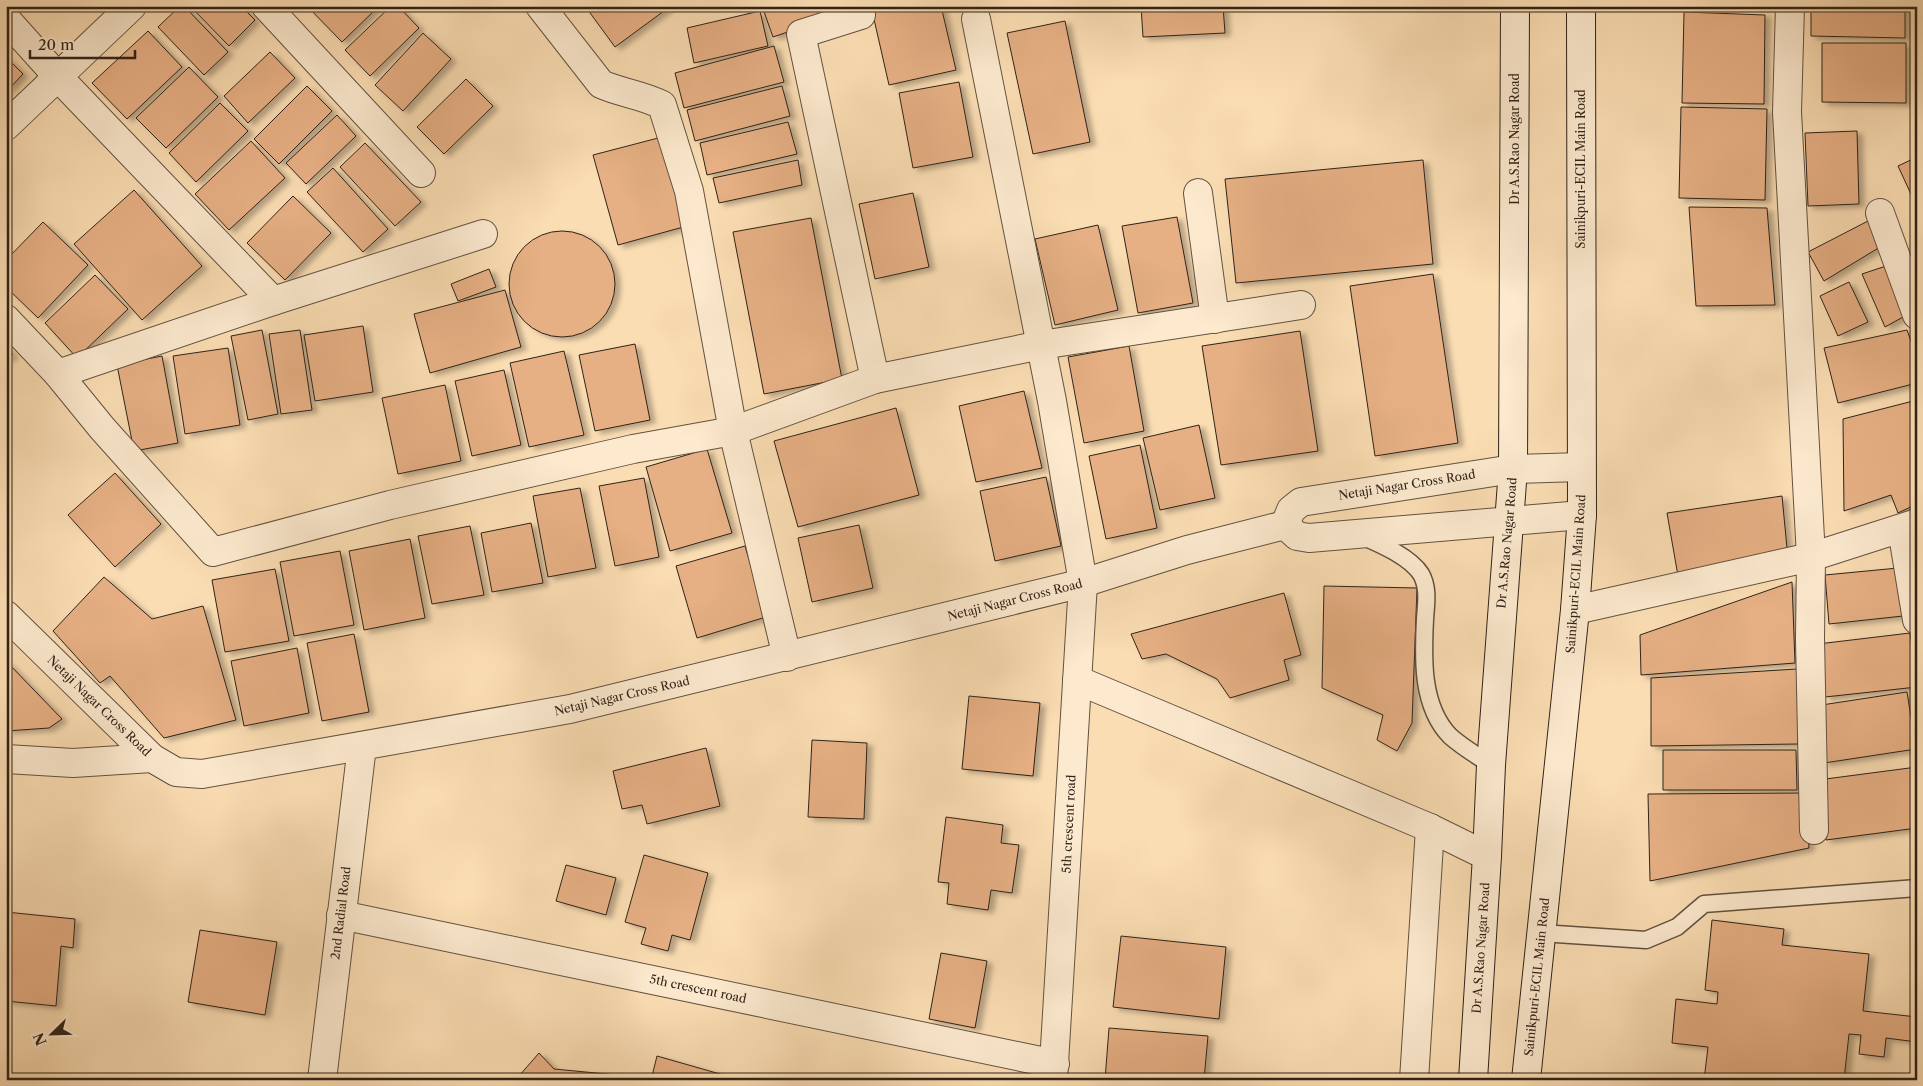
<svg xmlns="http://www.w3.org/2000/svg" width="1923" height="1086" font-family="'Libre Caslon Text',serif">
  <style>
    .building { fill: #e6af84; stroke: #2f2319; filter: url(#shadow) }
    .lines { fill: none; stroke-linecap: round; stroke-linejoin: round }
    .service-casing { stroke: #625240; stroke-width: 19 }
    .minor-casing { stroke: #625240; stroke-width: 30 }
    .tertiary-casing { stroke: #625240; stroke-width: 30 }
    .secondary-casing { stroke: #2f2319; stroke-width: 30 }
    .service { stroke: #fce9ce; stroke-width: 16 }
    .minor { stroke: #fce9ce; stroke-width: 28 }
    .tertiary { stroke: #fce9ce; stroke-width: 28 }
    .secondary { stroke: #fce9ce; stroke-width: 28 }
    .labels { text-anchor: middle; stroke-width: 5; stroke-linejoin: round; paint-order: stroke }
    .street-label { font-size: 12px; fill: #2f2319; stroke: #fce9ce }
  </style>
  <defs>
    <filter id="shadow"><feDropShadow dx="5.5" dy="3" stdDeviation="2.5" flood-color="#0004"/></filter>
  </defs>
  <rect width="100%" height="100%" fill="#fbddb3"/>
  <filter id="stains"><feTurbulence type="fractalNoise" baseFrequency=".004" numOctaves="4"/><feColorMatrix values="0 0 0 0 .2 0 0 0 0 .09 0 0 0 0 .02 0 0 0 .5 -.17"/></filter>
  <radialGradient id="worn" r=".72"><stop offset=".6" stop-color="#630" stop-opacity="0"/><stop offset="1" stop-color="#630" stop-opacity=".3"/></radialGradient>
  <g class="building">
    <path d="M180 6H184L228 52 204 75 158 27Z"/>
    <path d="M190 6H241L255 20 229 46Z"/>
    <path d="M307 6H379L342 42Z"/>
    <path d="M391 6H398L419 28 370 76 345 50Z"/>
    <path d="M585 6H667L668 8 615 47Z"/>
    <path d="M762 6H838L841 14 773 37Z"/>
    <path d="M871 6H941L956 70 889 85Z"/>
    <path d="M1141 6H1223L1225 33 1143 37Z"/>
    <path d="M1811 6H1905V38L1811 36Z"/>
    <path d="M760 11 768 46 694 63 687 28Z"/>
    <path d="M1684 12 1765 15 1764 104 1682 103Z"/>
    <path d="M1065 21 1090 142 1033 154 1007 33Z"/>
    <path d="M148 31 182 67 127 119 92 83Z"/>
    <path d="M423 33 451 59 403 111 375 85Z"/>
    <path d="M1822 43H1906V103L1822 102Z"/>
    <path d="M774 46 784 82 684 108 675 73Z"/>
    <path d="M270 52 295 78 248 123 224 96Z"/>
    <path d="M6 57 23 74 6 92Z"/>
    <path d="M189 67 218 97 166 148 136 118Z"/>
    <path d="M466 79 493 106 444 154 417 127Z"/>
    <path d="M959 82 973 157 913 168 899 93Z"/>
    <path d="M307 86 332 111 279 164 254 139Z"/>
    <path d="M782 86 790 116 695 141 687 110Z"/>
    <path d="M220 103 248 131 196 182 169 153Z"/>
    <path d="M1681 107 1767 109 1765 200 1679 198Z"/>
    <path d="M337 115 356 136 306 184 286 163Z"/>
    <path d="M788 122 797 154 707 175 700 143Z"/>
    <path d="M1857 131 1859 204 1808 206 1805 133Z"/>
    <path d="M662 137 687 226 618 245 593 155Z"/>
    <path d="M251 141 285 178 229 230 195 194Z"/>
    <path d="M365 143 421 202 395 226 340 167Z"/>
    <path d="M1917 157V207L1898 166Z"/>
    <path d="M798 160 802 185 719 203 713 178Z"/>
    <path d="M1423 160 1433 264 1236 283 1225 179Z"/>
    <path d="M333 168 388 229 363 252 307 192Z"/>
    <path d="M134 190 202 266 142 320 74 244Z"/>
    <path d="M913 193 929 267 875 279 859 204Z"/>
    <path d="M293 196 331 233 285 280 247 243Z"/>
    <path d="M1689 207 1767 208 1775 305 1696 306Z"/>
    <path d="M1177 217 1193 303 1138 313 1122 226Z"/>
    <path d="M811 218 842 379 764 394 733 232Z"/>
    <path d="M1868 221 1880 247 1824 281 1808 252Z"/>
    <path d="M43 222 88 265 38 318 6 287V260Z"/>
    <path d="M1098 225 1118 310 1055 325 1035 239Z"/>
    <circle cx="562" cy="284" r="53"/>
    <path d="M1886 266 1903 317 1885 327 1862 274Z"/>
    <path d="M489 269 496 287 458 301 451 284Z"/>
    <path d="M1433 274 1458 443 1375 456 1350 286Z"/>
    <path d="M95 275 128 309 77 358 45 323Z"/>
    <path d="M1849 282 1868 322 1838 336 1820 296Z"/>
    <path d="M505 290 521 347 430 373 414 314Z"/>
    <path d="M363 326 373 392 315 401 304 335Z"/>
    <path d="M262 330 278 414 248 420 231 336Z"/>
    <path d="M300 330 312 410 281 414 269 334Z"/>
    <path d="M1907 330 1917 358V383L1838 403 1824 348Z"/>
    <path d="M1300 331 1318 451 1221 465 1202 346Z"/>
    <path d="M635 344 650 420 595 431 579 355Z"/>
    <path d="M1129 346 1144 431 1084 443 1068 357Z"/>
    <path d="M6 347 13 354 6 361Z"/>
    <path d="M228 348 240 425 185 434 173 356Z"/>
    <path d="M564 351 584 435 529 447 510 363Z"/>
    <path d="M162 356 178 443 134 451 117 365Z"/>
    <path d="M504 370 521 445 472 456 455 381Z"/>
    <path d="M445 385 461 461 398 474 382 398Z"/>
    <path d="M1024 391 1042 468 976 482 959 406Z"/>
    <path d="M1917 400V504L1898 513 1891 495 1844 511 1843 419Z"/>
    <path d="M896 408 919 495 798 527 774 441Z"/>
    <path d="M1199 425 1215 498 1160 510 1143 438Z"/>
    <path d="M1140 445 1157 528 1106 539 1089 456Z"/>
    <path d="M707 449 732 533 670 551 646 467Z"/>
    <path d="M115 473 161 524 115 567 68 515Z"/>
    <path d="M1046 477 1061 546 995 561 980 491Z"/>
    <path d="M644 478 659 557 615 566 599 486Z"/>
    <path d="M580 488 596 568 548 577 533 496Z"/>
    <path d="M1782 496 1787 548 1678 576 1667 513Z"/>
    <path d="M531 523 543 583 492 592 481 533Z"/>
    <path d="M859 525 873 588 812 602 798 538Z"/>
    <path d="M470 526 484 595 432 604 418 536Z"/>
    <path d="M410 539 425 618 364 630 349 551Z"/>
    <path d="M745 546 766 617 697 638 676 566Z"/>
    <path d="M340 551 354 625 294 636 280 562Z"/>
    <path d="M1898 568 1903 616 1829 624 1825 575Z"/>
    <path d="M275 569 289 641 225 652 212 580Z"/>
    <path d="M104 577 152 619 203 606 236 720 164 738 110 676 100 683 53 631Z"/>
    <path d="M1792 582 1795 663 1641 675 1640 635Z"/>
    <path d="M1324 586 1417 588 1412 723 1397 751 1377 740 1383 715 1322 688Z"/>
    <path d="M1284 593 1301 655 1284 660 1289 680 1230 698 1217 679 1166 654 1142 659 1131 634Z"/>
    <path d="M1910 633 1917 687 1825 697 1818 644Z"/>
    <path d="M354 634 369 712 322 721 307 643Z"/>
    <path d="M297 648 309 713 244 726 231 661Z"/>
    <path d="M6 661 62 719 49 728 6 731Z"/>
    <path d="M1797 669 1798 744 1651 746V678Z"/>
    <path d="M1907 692 1916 749 1824 763 1815 706Z"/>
    <path d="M969 696 1040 703 1033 776 962 769Z"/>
    <path d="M812 740 867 743 864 819 808 817Z"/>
    <path d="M706 748 720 806 647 824 642 805 622 809 613 771Z"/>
    <path d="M1663 750H1796L1797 790H1663Z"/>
    <path d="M1917 767V828L1826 840 1818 780Z"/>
    <path d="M1805 793 1809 848 1650 881 1648 794Z"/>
    <path d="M946 817 1003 825 1001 843 1019 845 1012 893 991 890 988 910 947 904 949 883 938 882Z"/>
    <path d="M644 855 708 873 690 940 672 935 668 951 641 944 646 928 625 922Z"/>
    <path d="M566 865 616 878 606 915 556 901Z"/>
    <path d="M6 912 75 919 73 948 61 946 56 1006 6 1001Z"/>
    <path d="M1712 920 1784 929 1782 945 1869 954 1863 1011 1917 1017V1042L1886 1038 1884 1057 1859 1054 1861 1035 1849 1034 1844 1080H1704L1708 1047 1672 1043 1676 999 1717 1004 1718 992 1705 990Z"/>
    <path d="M200 930 277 942 265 1015 188 1002Z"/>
    <path d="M1121 936 1226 947 1219 1019 1113 1007Z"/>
    <path d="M941 953 987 961 975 1028 929 1019Z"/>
    <path d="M1109 1028 1208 1036 1204 1080H1105Z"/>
    <path d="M539 1053 554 1069 617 1075 616 1080H522L519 1076Z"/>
    <path d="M657 1056 741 1080H651Z"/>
  </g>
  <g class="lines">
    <defs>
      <g id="service">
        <path d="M1364 537C1382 545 1410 557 1421 574 1429 588 1426 604 1425 619 1423 658 1421 706 1450 736 1462 747 1478 756 1491 765"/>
        <path d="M1541 933 1646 940 1677 927 1704 904 1917 888"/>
      </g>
      <g id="minor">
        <path d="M266 6 421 173"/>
        <path d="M540 6 601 84C621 93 643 95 662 105L689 191 733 431 787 657"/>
        <path d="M858 6 861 15 801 34 875 379"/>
        <path d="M1790 6 1787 112 1811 557 1810 639 1814 830"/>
        <path d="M6 19 59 78 273 301"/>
        <path d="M976 19 1052 401 1083 583 1053 1080"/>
        <path d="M6 126 132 6"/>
        <path d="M1198 193 1215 319"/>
        <path d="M1880 213 1917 315"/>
        <path d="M6 319 58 374 102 428 213 552 390 505 633 449 733 431 875 379 1041 345 1301 305"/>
        <path d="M58 374 273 301 483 234"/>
        <path d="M1902 529 1917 620"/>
        <path d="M1575 610 1811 557 1917 523"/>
        <path d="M1077 680 1430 828 1487 856"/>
        <path d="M6 759 73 763 152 758"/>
        <path d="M341 915 1055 1064"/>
        <path d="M322 1080 362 746"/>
        <path d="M1414 1080 1430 828"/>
      </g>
      <g id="tertiary">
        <path d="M1285 525 1291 510 1301 502 1513 469 1581 467"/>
        <path d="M1285 525 1297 536 1309 538 1582 515"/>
        <path d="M6 615 152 758 176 772 202 774 570 709 1083 583 1187 550 1285 525"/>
      </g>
      <g id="secondary">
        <path d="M1473 1080 1487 856 1491 765 1513 469 1515 6"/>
        <path d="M1526 1080 1575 610 1582 515 1581 6"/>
      </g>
    </defs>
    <use href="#service" class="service-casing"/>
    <use href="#minor" class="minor-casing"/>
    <use href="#tertiary" class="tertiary-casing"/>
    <use href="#secondary" class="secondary-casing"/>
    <use href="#service" class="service"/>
    <use href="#minor" class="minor"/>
    <use href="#tertiary" class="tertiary"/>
    <use href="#secondary" class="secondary"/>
  </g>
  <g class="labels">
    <g class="street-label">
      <text transform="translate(1515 139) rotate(-90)" y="4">Dr A.S.Rao Nagar Road</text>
      <text transform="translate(1581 169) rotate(-90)" y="4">Sainikpuri-ECIL Main Road</text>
      <text transform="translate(1407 485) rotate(-9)" y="4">Netaji Nagar Cross Road</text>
      <text transform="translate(1507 543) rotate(-85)" y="4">Dr A.S.Rao Nagar Road</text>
      <text transform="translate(1576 574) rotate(-86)" y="4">Sainikpuri-ECIL Main Road</text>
      <text transform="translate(1015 600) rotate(-14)" y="4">Netaji Nagar Cross Road</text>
      <text transform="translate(622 696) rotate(-13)" y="4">Netaji Nagar Cross Road</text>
      <text transform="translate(99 706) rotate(44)" y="4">Netaji Nagar Cross Road</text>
      <text transform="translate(1069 824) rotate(-87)" y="4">5th crescent road</text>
      <text transform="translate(341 913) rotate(-83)" y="4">2nd Radial Road</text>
      <text transform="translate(1481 948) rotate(-86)" y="4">Dr A.S.Rao Nagar Road</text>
      <text transform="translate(1537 977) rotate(-84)" y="4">Sainikpuri-ECIL Main Road</text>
      <text transform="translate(698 989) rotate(12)" y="4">5th crescent road</text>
    </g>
  </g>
  <rect width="1923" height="1086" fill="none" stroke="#fbddb3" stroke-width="25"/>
  <rect x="8" y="8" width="1908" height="1071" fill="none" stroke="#2f2319" stroke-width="2.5"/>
  <rect x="12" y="12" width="1898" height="1061" fill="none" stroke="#2f2319"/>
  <g transform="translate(52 1034) rotate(247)" stroke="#fce9ce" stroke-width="4" paint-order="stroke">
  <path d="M0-4L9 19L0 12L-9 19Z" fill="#2f2319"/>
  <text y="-8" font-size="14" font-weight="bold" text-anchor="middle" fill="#2f2319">N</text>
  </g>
  <path d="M30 50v8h105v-8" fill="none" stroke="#2f2319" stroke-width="2.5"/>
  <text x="38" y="50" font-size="15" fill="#2f2319" stroke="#fce9ce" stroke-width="4" paint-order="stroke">20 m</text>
  <rect width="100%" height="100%" filter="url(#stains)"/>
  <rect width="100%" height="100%" fill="url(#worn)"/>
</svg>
